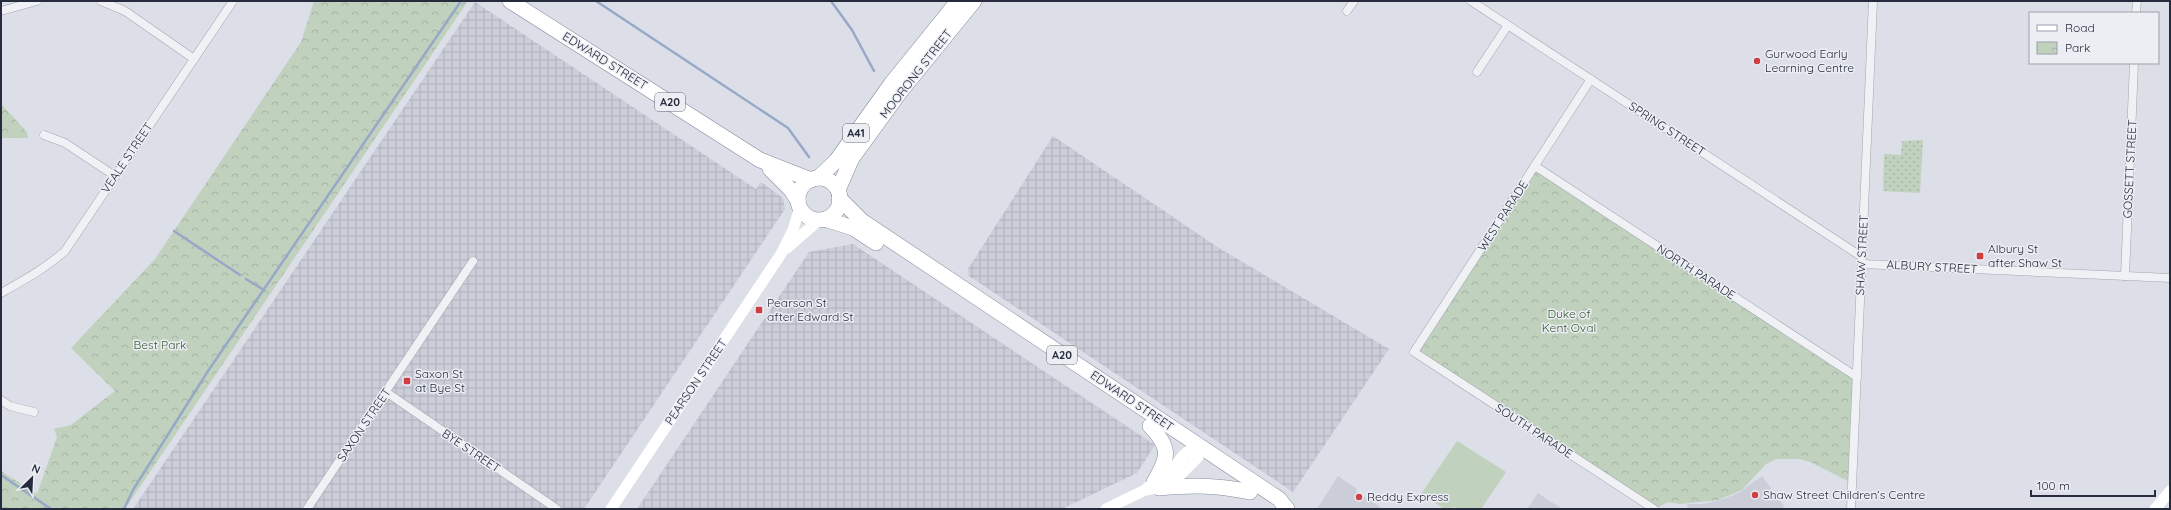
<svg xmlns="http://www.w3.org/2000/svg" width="2171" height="510" font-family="Quicksand,sans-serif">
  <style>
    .built { fill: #cbced9 }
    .industrial { fill: url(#industrial-grid) }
    .grass { fill: #c0d1be }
    .park { fill: url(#park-crowns) }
    .garden { fill: url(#garden-dots) }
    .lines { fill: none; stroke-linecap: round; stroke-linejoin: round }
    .stream { stroke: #97a9c7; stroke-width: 2.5 }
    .street-casing { stroke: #a2a6b1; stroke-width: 9 }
    .highway-casing { stroke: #848b9d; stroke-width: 16 }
    .street { stroke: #eff1f5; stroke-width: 8 }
    .secondary { stroke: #fff; stroke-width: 11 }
    .highway { stroke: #fff; stroke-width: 15 }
    .poi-dot { fill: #ce3f44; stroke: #eceef4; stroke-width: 1.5 }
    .labels { text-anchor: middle; stroke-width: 3; stroke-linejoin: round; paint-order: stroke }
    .shield { fill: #eceef4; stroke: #616674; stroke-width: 1 }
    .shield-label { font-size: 11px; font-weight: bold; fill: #262c3d }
    .poi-label { font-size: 12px; fill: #262c3d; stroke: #eceef4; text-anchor: start }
    .street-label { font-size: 12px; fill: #262c3d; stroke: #eceef4 }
    .park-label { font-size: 12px; fill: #365933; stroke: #eceef4 }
  </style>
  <defs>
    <pattern id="industrial-grid" width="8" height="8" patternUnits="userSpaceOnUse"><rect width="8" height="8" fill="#cbced9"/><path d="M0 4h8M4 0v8" fill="none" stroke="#aeb1bb"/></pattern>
    <pattern id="park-crowns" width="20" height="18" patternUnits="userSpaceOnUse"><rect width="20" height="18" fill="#c0d1be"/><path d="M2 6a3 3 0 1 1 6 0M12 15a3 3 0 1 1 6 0" fill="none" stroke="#a5b4a4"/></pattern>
    <pattern id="garden-dots" width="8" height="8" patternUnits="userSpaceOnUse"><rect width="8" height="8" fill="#c0d1be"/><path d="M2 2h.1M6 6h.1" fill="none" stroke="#a5b4a4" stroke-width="1.8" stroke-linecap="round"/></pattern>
  </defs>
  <rect width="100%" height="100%" fill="#dcdfe7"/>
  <g class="built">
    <path d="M1338 476 1357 489 1356 491 1383 509H1317Z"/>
    <path d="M1762 476 1784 506 1782 509H1688L1687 504H1704L1726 498 1740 492Z"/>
    <path d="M1538 493 1548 500 1563 509H1527Z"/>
  </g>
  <g class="industrial">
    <path d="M475 2 756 189 761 182 783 198 785 209 584 509H133Z"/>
    <path d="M1053 136 1219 248 1389 349 1293 492 969 276 968 269Z"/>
    <path d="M853 244 1155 445 1137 473 1062 509H637L809 252Z"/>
  </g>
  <path class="grass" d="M1457 441 1506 472 1481 509H1458L1455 507 1445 509 1421 494Z"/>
  <g class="park">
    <path d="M314 1H468L125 509H1V471L37 494 57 437 54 429 71 425 115 391 71 348 155 259 301 42Z"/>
    <path d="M1 104 27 132 28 138H1Z"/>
    <path d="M1535 166 1857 377 1853 482 1848 481 1810 462 1799 459H1776L1766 464 1742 490 1718 500 1680 504 1668 502 1655 509 1414 352Z"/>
  </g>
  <path class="garden" d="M1923 140 1920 193 1883 191 1884 154 1901 155 1902 141Z"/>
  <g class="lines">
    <g class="stream">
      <path d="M596 1 788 128 809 157"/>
      <path d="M831 1 852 30 874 71"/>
      <path d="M174 231 240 275"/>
      <path d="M246 279 264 290"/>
      <path d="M1 475 51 509"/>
      <path d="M124 509 133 490 208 371 461 1"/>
    </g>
    <defs>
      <g id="street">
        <path d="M101 1 125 11 194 59"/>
        <path d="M1471 1 1862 257"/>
        <path d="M1 11 37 1"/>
        <path d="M1347 11 1354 1"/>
        <path d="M2136 13 2137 1"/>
        <path d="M1477 72 1508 25"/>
        <path d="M1591 79 1414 352 1654 509"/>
        <path d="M44 135 65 143 115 176"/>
        <path d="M1535 166 1857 377"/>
        <path d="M1862 264 2170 278"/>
        <path d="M2125 276 2134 63"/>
        <path d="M1 293C24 280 46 268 65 251L233 1"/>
        <path d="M386 392 557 509"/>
        <path d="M1 400 10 406 34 412"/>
        <path d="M307 509 473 261"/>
        <path d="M1851 509 1873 1"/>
      </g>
      <g id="highway">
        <path d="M510 1 760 160 811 180"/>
        <path d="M770 169 791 190 798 201"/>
        <path d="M818 178 836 161 891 84 958 1"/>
        <circle cx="819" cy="199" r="21"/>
        <path d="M838 190 852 158 900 92 974 1"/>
        <path d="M839 198 862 221 1279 499 1287 509"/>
        <path d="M825 219 853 228 876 243"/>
        <path d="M1150 426C1171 448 1169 457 1154 482"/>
        <path d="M1159 488C1194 485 1216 485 1250 492"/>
      </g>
    </defs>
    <use href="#street" class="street-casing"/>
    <use href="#highway" class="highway-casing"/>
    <use href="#street" class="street"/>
    <g class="secondary">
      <path d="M787 248 819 220"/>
      <path d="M611 509 781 254 793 230 800 207"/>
      <path d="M1106 509 1145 490 1159 488 1173 482 1198 457V446C1181 453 1181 461 1168 473 1161 479 1152 483 1145 490"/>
      <path d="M2155 509 2170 491"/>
    </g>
    <use href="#highway" class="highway"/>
  </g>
  <g class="poi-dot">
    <circle cx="1757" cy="61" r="4"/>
    <rect x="1976" y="252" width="8" height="8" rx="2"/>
    <rect x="755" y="306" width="8" height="8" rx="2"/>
    <rect x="403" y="377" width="8" height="8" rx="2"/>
    <circle cx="1755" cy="495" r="4"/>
    <circle cx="1359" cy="497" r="4"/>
  </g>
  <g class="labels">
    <g class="shield">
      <rect x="655" y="93" width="30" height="18" rx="3"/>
      <rect x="843" y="124" width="26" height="18" rx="3"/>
      <rect x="1047" y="346" width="30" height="18" rx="3"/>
    </g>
    <g class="shield-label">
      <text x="670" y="106">A20</text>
      <text x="856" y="137">A41</text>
      <text x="1062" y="359">A20</text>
    </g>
    <g class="poi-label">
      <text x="1765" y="58">Gurwood Early<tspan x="1765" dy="14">Learning Centre</tspan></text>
      <text x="1988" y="253">Albury St<tspan x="1988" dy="14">after Shaw St</tspan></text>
      <text x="767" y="307">Pearson St<tspan x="767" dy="14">after Edward St</tspan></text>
      <text x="415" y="378">Saxon St<tspan x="415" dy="14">at Bye St</tspan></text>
      <text x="1763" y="499">Shaw Street Children’s Centre</text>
      <text x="1367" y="501">Reddy Express</text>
    </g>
    <g class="street-label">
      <text transform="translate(605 61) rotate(32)" y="4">EDWARD STREET</text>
      <text transform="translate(916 74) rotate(-52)" y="4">MOORONG STREET</text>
      <text transform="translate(1667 129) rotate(33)" y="4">SPRING STREET</text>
      <text transform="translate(127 158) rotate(-56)" y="4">VEALE STREET</text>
      <text transform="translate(2130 169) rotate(-87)" y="4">GOSSETT STREET</text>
      <text transform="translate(1503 216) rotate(-57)" y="4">WEST PARADE</text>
      <text transform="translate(1862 255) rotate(-87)" y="4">SHAW STREET</text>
      <text transform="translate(1932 267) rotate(3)" y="4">ALBURY STREET</text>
      <text transform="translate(1696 272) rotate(33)" y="4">NORTH PARADE</text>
      <text transform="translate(696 382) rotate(-56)" y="4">PEARSON STREET</text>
      <text transform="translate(1132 401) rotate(34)" y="4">EDWARD STREET</text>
      <text transform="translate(364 425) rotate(-56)" y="4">SAXON STREET</text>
      <text transform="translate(1534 431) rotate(33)" y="4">SOUTH PARADE</text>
      <text transform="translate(471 451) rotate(34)" y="4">BYE STREET</text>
    </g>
    <g class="park-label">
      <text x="1569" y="318">Duke of<tspan x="1569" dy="14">Kent Oval</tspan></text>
      <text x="160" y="349">Best Park</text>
    </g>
  </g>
  <rect width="2171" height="510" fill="none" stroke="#262c3d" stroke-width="4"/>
  <rect x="2029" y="12" width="130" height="52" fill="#eceef4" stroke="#9da0ab"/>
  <rect x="2037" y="25" width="20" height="6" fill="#ffffff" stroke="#9da0ab"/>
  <text x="2065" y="32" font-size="12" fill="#262c3d">Road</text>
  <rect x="2037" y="42" width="20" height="12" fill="url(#park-crowns)" stroke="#9da0ab"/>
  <text x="2065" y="52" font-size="12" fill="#262c3d">Park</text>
  <g transform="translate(32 478) rotate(24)" stroke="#eceef4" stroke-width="3" paint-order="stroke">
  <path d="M0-3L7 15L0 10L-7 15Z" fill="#262c3d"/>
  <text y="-6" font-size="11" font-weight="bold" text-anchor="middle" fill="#262c3d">N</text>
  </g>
  <path d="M2031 490v6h124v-6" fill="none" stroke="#262c3d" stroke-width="2"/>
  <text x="2037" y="490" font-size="12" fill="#262c3d" stroke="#eceef4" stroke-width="3" paint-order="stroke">100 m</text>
</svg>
